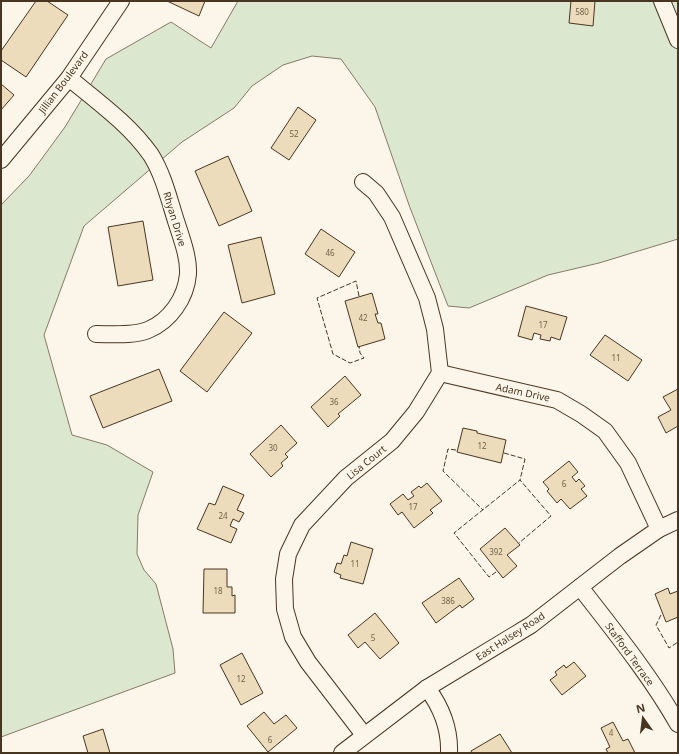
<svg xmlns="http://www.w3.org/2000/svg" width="679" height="754" font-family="'Noto Sans',sans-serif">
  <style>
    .green { fill: #dce7d0; stroke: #887966 }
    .building { fill: #ecdcbc; stroke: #4a3520 }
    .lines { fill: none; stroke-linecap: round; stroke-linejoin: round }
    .minor-casing { stroke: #4a3520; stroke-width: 18 }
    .minor { stroke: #fbf6e9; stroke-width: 16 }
    .fence { stroke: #4a3520; stroke-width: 1; stroke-dasharray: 5 2; stroke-linecap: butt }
    .labels { text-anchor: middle; stroke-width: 3; stroke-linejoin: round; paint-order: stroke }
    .number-label { font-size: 8px; fill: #725f47 }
    .street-label { font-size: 10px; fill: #4a3520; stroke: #fbf6e9 }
  </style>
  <rect width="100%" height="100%" fill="#fbf6e9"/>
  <path class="green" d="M238 1H678V239L599 263 548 275 469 308 448 306 409 205 375 107 341 59 312 56 283 65 252 86 234 108 182 142 84 226 44 335 72 435 107 445 153 472 138 515 137 554 144 570 156 584 173 649 175 673 1 737V205L29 176 65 127 106 59 171 22 211 48Z"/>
  <g class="building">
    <path d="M36 1H47L68 15 26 77 1 60V51Z"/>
    <path d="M167 1H205L199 16Z"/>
    <path d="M571 1H595L593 26 569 23Z"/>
    <path d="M1 84 14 95 1 110Z"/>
    <path d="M298 107 316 120 289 160 271 148Z"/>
    <path d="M228 156 252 211 219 226 195 171Z"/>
    <path d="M143 221 153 280 118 286 108 227Z"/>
    <path d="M321 229 355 252 339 277 305 254Z"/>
    <path d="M261 237 275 294 242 303 228 245Z"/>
    <path d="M372 293 378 314H375L378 323H381L385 339 358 347 345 301Z"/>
    <path d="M526 306 567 317 560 340 551 337 550 341 540 339 541 335 534 333 532 340 518 336Z"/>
    <path d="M224 312 252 333 207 392 180 371Z"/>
    <path d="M605 335 642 360 628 381 590 355Z"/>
    <path d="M159 369 172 401 103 428 90 396Z"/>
    <path d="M345 376 361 395 338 414 340 416 328 427 311 407Z"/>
    <path d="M678 389V426L666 433 658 417 671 410 663 397Z"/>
    <path d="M281 425 297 443 285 454 288 457 281 463 283 466 271 477 250 454Z"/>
    <path d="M463 428 477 431V433L506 440 501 463 457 452Z"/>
    <path d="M569 461 578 472 572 477 576 482 579 479 585 486 581 489 587 496 570 509 561 499 557 503 547 491 549 489 543 482Z"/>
    <path d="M427 483 442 501 430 510 433 513 414 528 402 512 398 515 390 504 403 494 408 500 414 496 411 492 419 486 421 488Z"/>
    <path d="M223 486 244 495 237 510 244 513 239 522 233 519 230 526 237 529 231 543 197 529 209 503 215 505Z"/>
    <path d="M505 528 520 545 507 555 517 566 503 578 480 549Z"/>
    <path d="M351 542 373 549 363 584 340 578 341 575 334 572 337 563 341 564 344 555 347 556Z"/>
    <path d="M204 569H227V587H232V596L235 595V613H203Z"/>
    <path d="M459 578 474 599 462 608 460 605 436 623 422 603Z"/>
    <path d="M668 588 670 594 678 591V617L666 622 655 594Z"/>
    <path d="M375 613 399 643 380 659 365 642 358 648 348 635Z"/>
    <path d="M242 653 263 693 241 705 220 665Z"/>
    <path d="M574 662 586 676 562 695 550 680 557 675 555 672 564 665 566 668Z"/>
    <path d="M264 712 274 724 286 715 297 728 268 752 247 726Z"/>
    <path d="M613 722 623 741 628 739 635 753H608L606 749 610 747 601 728Z"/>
    <path d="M103 729 110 753H88L83 736Z"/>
    <path d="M500 734 512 753H472L471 751Z"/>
  </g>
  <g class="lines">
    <defs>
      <g id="minor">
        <path d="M662 1 678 40"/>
        <path d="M69 78C98 102 129 124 151 155 163 174 169 199 176 221 181 237 189 257 188 274 186 298 170 321 148 330 134 336 112 334 96 334"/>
        <path d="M1 160 69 78 121 1"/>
        <path d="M363 182 376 193 392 217 427 298 435 329 440 373 416 412 392 441 346 478 302 525 288 554 284 579 285 609 293 637 308 662 364 735"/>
        <path d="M440 373 557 400 581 414 605 431 628 463 659 529"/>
        <path d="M580 587C614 631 650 675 678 724"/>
        <path d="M427 688C442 708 450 728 449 753"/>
        <path d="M342 753 427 688 531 625 620 556 659 529 678 520"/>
      </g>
    </defs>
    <use href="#minor" class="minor-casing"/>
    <use href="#minor" class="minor"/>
    <g class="fence">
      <path d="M359 296 356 281 317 298 333 354 350 363 364 358 360 353 359 346"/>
      <path d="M456 450 448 449 443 471 483 510"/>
      <path d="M504 453 525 459 520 480"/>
      <path d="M496 572 489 577 454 533 520 480 551 516 519 543"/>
      <path d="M661 615 656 625 669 648 678 642"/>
    </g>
  </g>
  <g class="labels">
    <g class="number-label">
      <text x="582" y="15">580</text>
      <text x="294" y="137">52</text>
      <text x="330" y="256">46</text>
      <text x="363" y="321">42</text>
      <text x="543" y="328">17</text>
      <text x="616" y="361">11</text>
      <text x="334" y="405">36</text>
      <text x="482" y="449">12</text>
      <text x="273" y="451">30</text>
      <text x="564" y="487">6</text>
      <text x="413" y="510">17</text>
      <text x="223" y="519">24</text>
      <text x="496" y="555">392</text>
      <text x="355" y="567">11</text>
      <text x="218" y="594">18</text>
      <text x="448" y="604">386</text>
      <text x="373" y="641">5</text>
      <text x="241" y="682">12</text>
      <text x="611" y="736">4</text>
      <text x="270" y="743">6</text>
    </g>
    <g class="street-label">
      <text transform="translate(63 82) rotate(-53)" y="4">Jillian Boulevard</text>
      <text transform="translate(175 219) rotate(73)" y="4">Rhyan Drive</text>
      <text transform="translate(523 392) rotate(12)" y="4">Adam Drive</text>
      <text transform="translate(366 462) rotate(-39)" y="4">Lisa Court</text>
      <text transform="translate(510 636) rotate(-33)" y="4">East Halsey Road</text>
      <text transform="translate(630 654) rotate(54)" y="4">Stafford Terrace</text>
    </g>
  </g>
  <rect width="679" height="754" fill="none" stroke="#4a3520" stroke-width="4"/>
  <g transform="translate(643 718) rotate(346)" stroke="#fbf6e9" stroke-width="3" paint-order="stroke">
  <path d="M0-3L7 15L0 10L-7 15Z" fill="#4a3520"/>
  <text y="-6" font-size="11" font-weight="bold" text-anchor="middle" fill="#4a3520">N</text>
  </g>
</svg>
